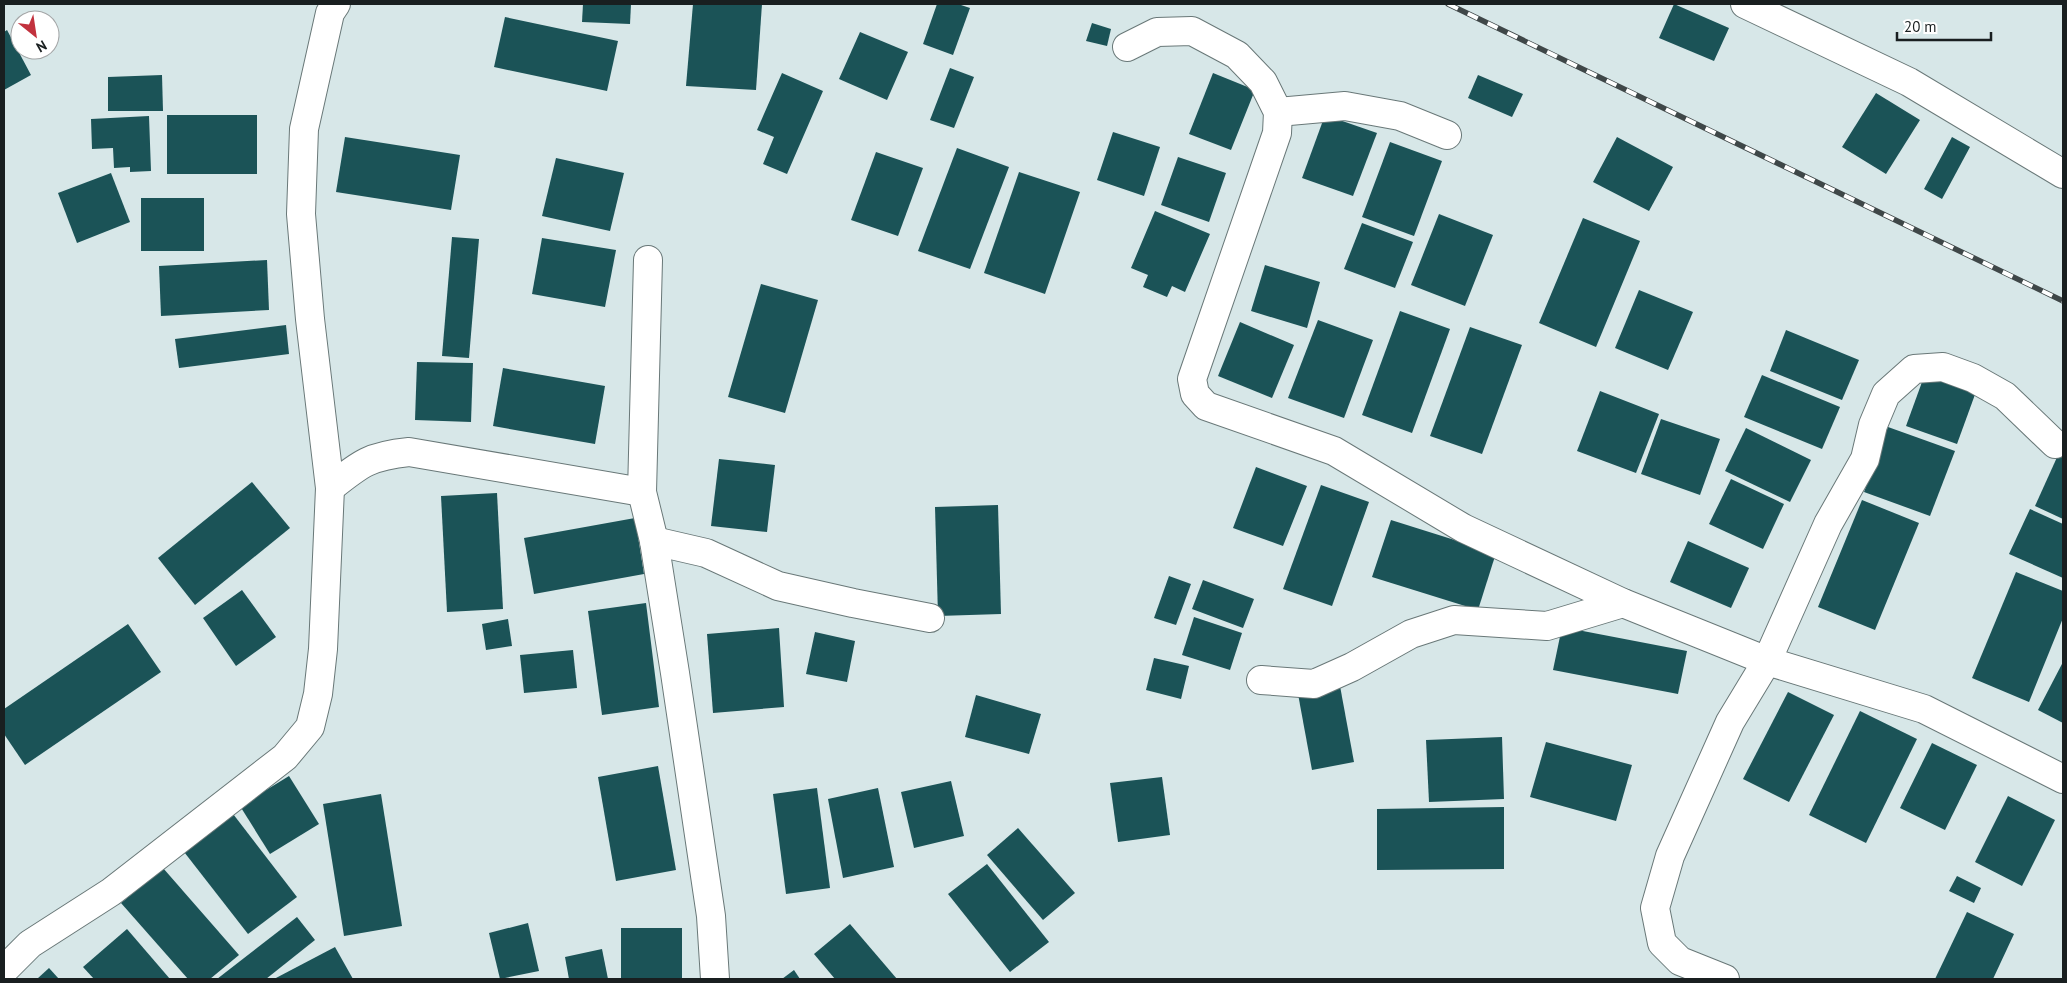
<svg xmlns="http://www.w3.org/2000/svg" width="2067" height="983" font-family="'PT Sans',sans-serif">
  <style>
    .building { fill: #1b5357 }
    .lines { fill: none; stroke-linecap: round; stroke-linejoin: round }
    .street-casing { stroke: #697878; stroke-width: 30 }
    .street { stroke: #fff; stroke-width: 28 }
    .rail-casing { stroke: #3f4748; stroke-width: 5.5 }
    .rail { stroke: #fff; stroke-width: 4; stroke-dasharray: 11; stroke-linecap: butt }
  </style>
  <rect width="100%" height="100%" fill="#d7e7e8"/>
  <g class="building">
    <path d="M583 4H631L630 24 582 22Z"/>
    <path d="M693 4H762L756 90 686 86Z"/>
    <path d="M937 4H958L970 8 953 55 923 44Z"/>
    <path d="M1674 4 1729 28 1714 61 1659 38Z"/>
    <path d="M505 17 618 41 607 91 494 67Z"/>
    <path d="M1092 23 1111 29 1107 46 1086 41Z"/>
    <path d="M7 30 31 75 4 90V32Z"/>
    <path d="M860 32 908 52 887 100 839 79Z"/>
    <path d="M950 68 974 77 954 128 930 120Z"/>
    <path d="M782 73 823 91 787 174 763 164 774 137 757 130Z"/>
    <path d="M1213 73 1255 90 1231 150 1189 134Z"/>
    <path d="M162 75 163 111H108V77Z"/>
    <path d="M1478 75 1523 94 1512 117 1468 98Z"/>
    <path d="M1876 93 1920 120 1886 174 1842 147Z"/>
    <rect x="167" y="115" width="90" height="59"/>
    <path d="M1325 115 1377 133 1353 196 1302 178Z"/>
    <path d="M149 116 151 171 130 172V167L114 168 113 148 92 149 91 119Z"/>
    <path d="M1113 132 1160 147 1144 196 1097 180Z"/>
    <path d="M345 137 460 155 451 210 336 192Z"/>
    <path d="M1617 137 1673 167 1649 211 1593 182Z"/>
    <path d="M1952 137 1970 147 1942 199 1924 189Z"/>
    <path d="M1390 142 1442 161 1414 236 1362 217Z"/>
    <path d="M957 148 1009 167 970 269 918 251Z"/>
    <path d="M876 152 923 168 898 236 851 220Z"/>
    <path d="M1178 157 1226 173 1209 222 1161 205Z"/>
    <path d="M556 158 624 173 610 231 542 216Z"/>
    <path d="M1019 172 1080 192 1045 294 984 273Z"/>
    <path d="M111 173 130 222 77 243 58 193Z"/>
    <rect x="141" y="198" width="63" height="53"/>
    <path d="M1155 211 1210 234 1185 292 1172 286 1167 297 1143 287 1148 275 1131 268Z"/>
    <path d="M1439 214 1493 235 1465 306 1411 285Z"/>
    <path d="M1583 218 1640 241 1596 347 1539 323Z"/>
    <path d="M1362 223 1413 242 1395 288 1344 269Z"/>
    <path d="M452 237 479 239 469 358 442 356Z"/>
    <path d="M542 238 616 250 605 307 532 294Z"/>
    <path d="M267 260 269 310 161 316 159 266Z"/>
    <path d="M1265 265 1320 282 1307 328 1251 311Z"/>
    <path d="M761 284 818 300 785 413 728 397Z"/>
    <path d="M1639 290 1693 312 1668 370 1615 348Z"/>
    <path d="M1400 311 1450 329 1412 433 1362 415Z"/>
    <path d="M1318 320 1373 340 1344 418 1288 398Z"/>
    <path d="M1240 322 1294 345 1272 398 1218 376Z"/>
    <path d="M286 325 289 354 179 368 175 339Z"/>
    <path d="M1470 327 1522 345 1482 454 1430 436Z"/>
    <path d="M1786 330 1859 360 1842 400 1770 371Z"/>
    <path d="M417 362 473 363 471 422 415 420Z"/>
    <path d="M503 368 605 386 595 444 493 426Z"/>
    <path d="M1926 371 1977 389 1957 444 1906 426Z"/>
    <path d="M1762 375 1840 407 1822 449 1744 417Z"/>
    <path d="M1600 391 1659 414 1636 473 1577 451Z"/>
    <path d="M1661 419 1720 439 1700 495 1641 474Z"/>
    <path d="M1888 427 1955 451 1930 516 1864 492Z"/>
    <path d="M1746 428 1811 460 1790 502 1725 471Z"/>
    <path d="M2063 444V519L2035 506Z"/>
    <path d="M719 459 775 465 767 532 711 526Z"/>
    <path d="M1256 467 1307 486 1283 546 1233 528Z"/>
    <path d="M1731 479 1784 504 1763 549 1709 524Z"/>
    <path d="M252 482 290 528 195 605 158 558Z"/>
    <path d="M1321 485 1369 502 1332 606 1283 589Z"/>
    <path d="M497 493 503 609 447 612 441 496Z"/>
    <path d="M1862 500 1919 523 1875 630 1818 607Z"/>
    <path d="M998 505 1001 614 938 616 935 507Z"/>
    <path d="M2030 509 2063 524V578L2009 554Z"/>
    <path d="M635 518 644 574 534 594 524 538Z"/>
    <path d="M1391 520 1496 553 1478 610 1372 577Z"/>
    <path d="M1688 541 1749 568 1731 608 1670 582Z"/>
    <path d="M2016 572 2063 591V618L2029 702 1972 678Z"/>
    <path d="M1169 576 1191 584 1176 625 1154 618Z"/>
    <path d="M1203 580 1254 599 1243 628 1192 609Z"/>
    <path d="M242 590 276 637 236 666 203 618Z"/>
    <path d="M646 603 659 707 602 715 588 611Z"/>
    <path d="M1194 617 1242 633 1230 670 1182 655Z"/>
    <path d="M508 619 512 646 486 650 482 624Z"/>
    <path d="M128 624 161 672 25 765 4 734V709Z"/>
    <path d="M1562 627 1687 651 1678 694 1553 670Z"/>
    <path d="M779 628 784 707 713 713 707 634Z"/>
    <path d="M815 632 855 641 847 682 806 674Z"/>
    <path d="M573 650 577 688 524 693 520 655Z"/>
    <path d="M1154 658 1189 666 1181 699 1146 690Z"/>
    <path d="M2063 662V723L2038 710Z"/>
    <path d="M1340 686 1354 762 1312 770 1298 694Z"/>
    <path d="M1788 692 1834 715 1789 802 1743 779Z"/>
    <path d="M976 695 1041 714 1029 754 965 737Z"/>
    <path d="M1860 711 1917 739 1866 843 1809 815Z"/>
    <path d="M1502 737 1504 799 1429 802 1426 740Z"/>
    <path d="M1546 742 1632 765 1616 821 1530 797Z"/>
    <path d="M1932 743 1977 765 1945 830 1900 808Z"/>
    <path d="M658 766 676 870 616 881 598 777Z"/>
    <path d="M289 776 319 824 270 854 240 806Z"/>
    <path d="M1162 777 1170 835 1118 842 1110 783Z"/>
    <path d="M951 781 964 836 914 848 901 792Z"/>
    <path d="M817 788 830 888 786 894 773 794Z"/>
    <path d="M878 788 894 867 843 878 828 799Z"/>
    <path d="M381 794 402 926 344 936 323 804Z"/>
    <path d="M2008 796 2055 820 2022 886 1975 862Z"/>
    <path d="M1504 807V869L1377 870V809Z"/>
    <path d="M230 810 297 897 248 934 181 848Z"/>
    <path d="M1018 828 1075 893 1043 920 987 855Z"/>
    <path d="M987 864 1049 942 1010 972 948 894Z"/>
    <path d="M163 868 239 955 210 979H188L121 903Z"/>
    <path d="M1957 876 1981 888 1974 903 1949 891Z"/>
    <path d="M1967 912 2014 934 1993 979H1935Z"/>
    <path d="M297 917 315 940 266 979H217Z"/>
    <path d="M528 923 539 971 500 979 489 933Z"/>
    <path d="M850 924 897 979H835L814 954Z"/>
    <rect x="621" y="928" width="61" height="51"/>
    <path d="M127 929 170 979H94L83 967Z"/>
    <path d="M335 947 353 979H274Z"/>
    <path d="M602 949 608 979H569L565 957Z"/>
    <path d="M49 968 59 979H37Z"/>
    <path d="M794 970 800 979H782Z"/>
  </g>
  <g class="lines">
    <defs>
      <g id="street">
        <path d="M1745 4 1909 82 2063 174"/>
        <path d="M1127 47 1157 32 1192 31 1237 55 1263 82 1278 112 1277 133 1192 379 1195 394 1206 406 1334 451 1463 528 1623 603 1767 661 1924 709 2063 779"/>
        <path d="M1278 112 1345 106 1400 116 1447 135"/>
        <path d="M648 260 642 492 654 541 675 673 711 916 715 979"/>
        <path d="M330 488C360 464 369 456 409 452L642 492"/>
        <path d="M654 541 706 553 778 586 853 603 930 618"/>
        <path d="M1261 680 1314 684 1352 667 1411 634 1454 620 1547 626 1623 603"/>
        <path d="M4 970 30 944 111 892 285 757 310 727 318 694 323 649 330 488 310 319 301 214 304 129 330 13 336 4"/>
        <path d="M1725 979 1680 961 1662 943 1655 908 1670 856 1730 722 1767 661 1828 524 1865 459 1873 425 1886 394 1914 369 1943 367 1973 378 2005 396 2055 444"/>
      </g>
    </defs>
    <use href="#street" class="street-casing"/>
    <use href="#street" class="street"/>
    <defs>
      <path id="rail" d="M1448 4 2063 301"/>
    </defs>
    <use href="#rail" class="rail-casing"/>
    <use href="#rail" class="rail"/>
  </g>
  <rect width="2067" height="983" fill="none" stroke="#191f20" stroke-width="10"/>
  <g transform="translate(35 35) rotate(150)"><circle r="24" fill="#ffffff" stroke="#a3a5a6"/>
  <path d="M0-4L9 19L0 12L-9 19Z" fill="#c2323e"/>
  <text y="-8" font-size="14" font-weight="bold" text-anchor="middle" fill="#191f20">N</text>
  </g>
  <path d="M1897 32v8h94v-8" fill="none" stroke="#191f20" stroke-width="2.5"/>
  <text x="1904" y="32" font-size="15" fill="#191f20" stroke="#ffffff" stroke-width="4" paint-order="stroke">20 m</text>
</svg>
